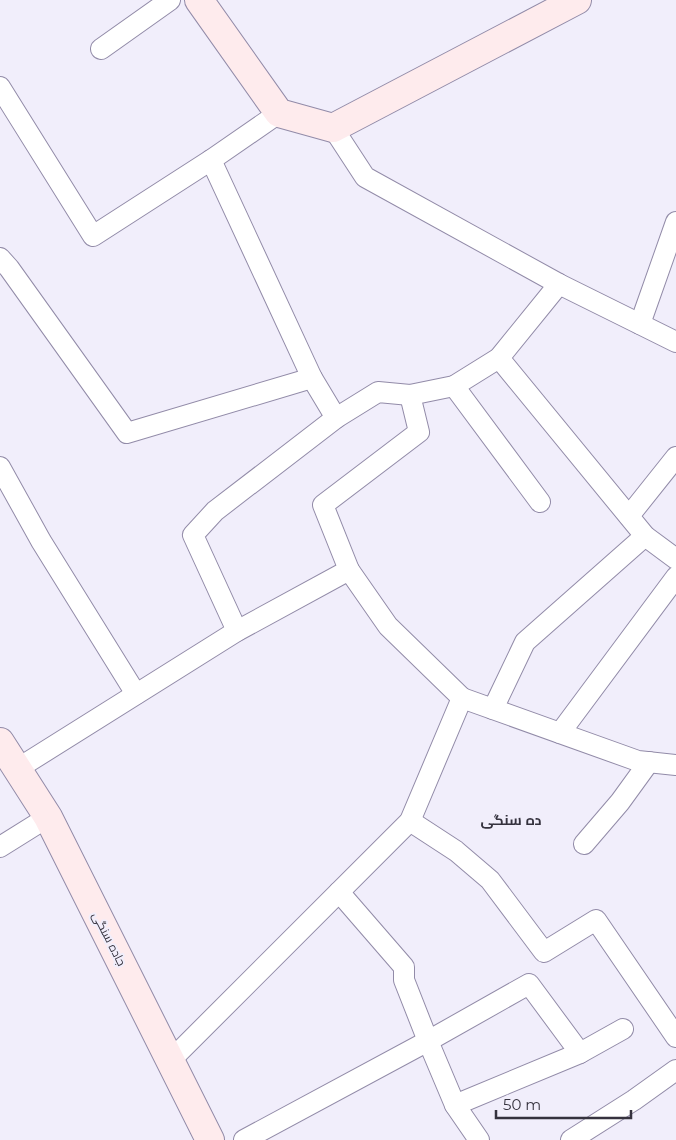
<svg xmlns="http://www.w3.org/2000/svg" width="676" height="1140" font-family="Montserrat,Cairo,sans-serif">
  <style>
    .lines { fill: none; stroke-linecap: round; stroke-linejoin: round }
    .street-casing { stroke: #928ba8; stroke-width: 22 }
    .secondary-casing { stroke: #928ba8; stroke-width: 30 }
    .street { stroke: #fff; stroke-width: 20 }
    .secondary { stroke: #feebed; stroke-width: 28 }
    .labels { text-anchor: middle; stroke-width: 4; stroke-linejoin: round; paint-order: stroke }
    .street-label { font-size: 12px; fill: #35323e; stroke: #f1eefb }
    .neighbourhood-label { font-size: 14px; font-weight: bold; fill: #35323e; stroke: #f1eefb }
  </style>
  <rect width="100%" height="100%" fill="#f1eefb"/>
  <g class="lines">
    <defs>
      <g id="street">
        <path d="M101 49 170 0"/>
        <path d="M0 87 93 236 211 160 279 113"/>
        <path d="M333 128 365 177 559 284 676 342"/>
        <path d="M211 160 312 378 336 418"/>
        <path d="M0 258 9 268 127 433 312 378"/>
        <path d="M640 324 676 222"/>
        <path d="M499 358 645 536 676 559"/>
        <path d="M454 386 540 502"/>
        <path d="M0 467 41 541 136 694"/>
        <path d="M629 516 676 457"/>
        <path d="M237 631 193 535 215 511 336 418 378 392 410 395 454 386 499 358 559 284"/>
        <path d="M462 698 638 761 676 765"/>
        <path d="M493 709 525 642 645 536"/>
        <path d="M560 733 676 577"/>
        <path d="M17 769 237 631 349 570 323 505 419 432 410 395"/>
        <path d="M410 821 456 851 490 880 544 952 596 920 676 1037"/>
        <path d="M584 844 620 802 649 762"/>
        <path d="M0 847 48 817"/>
        <path d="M339 892 404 967V980L428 1041 455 1105 479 1140"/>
        <path d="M170 1061 410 821 462 698 388 626 349 570"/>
        <path d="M455 1105 580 1053 623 1029"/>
        <path d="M244 1140 428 1041 529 984 580 1053"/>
        <path d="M571 1140 634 1100 676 1070"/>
      </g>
      <g id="secondary">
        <path d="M199 0 279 113 333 128 577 0"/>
        <path d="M0 742 48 817 210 1140"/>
      </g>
    </defs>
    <use href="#street" class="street-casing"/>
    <use href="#secondary" class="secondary-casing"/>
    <use href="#street" class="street"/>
    <use href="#secondary" class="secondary"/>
  </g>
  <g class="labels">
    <g class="street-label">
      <text transform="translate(109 939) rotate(63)" y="4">جاده سنگی</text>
    </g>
    <g class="neighbourhood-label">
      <text x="511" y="825">ده سنگی</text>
    </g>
  </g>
  <path d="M496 1110v8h135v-8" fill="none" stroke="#35323e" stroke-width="2.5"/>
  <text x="503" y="1110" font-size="15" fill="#35323e" stroke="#f1eefb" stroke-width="4" paint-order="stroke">50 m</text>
</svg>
